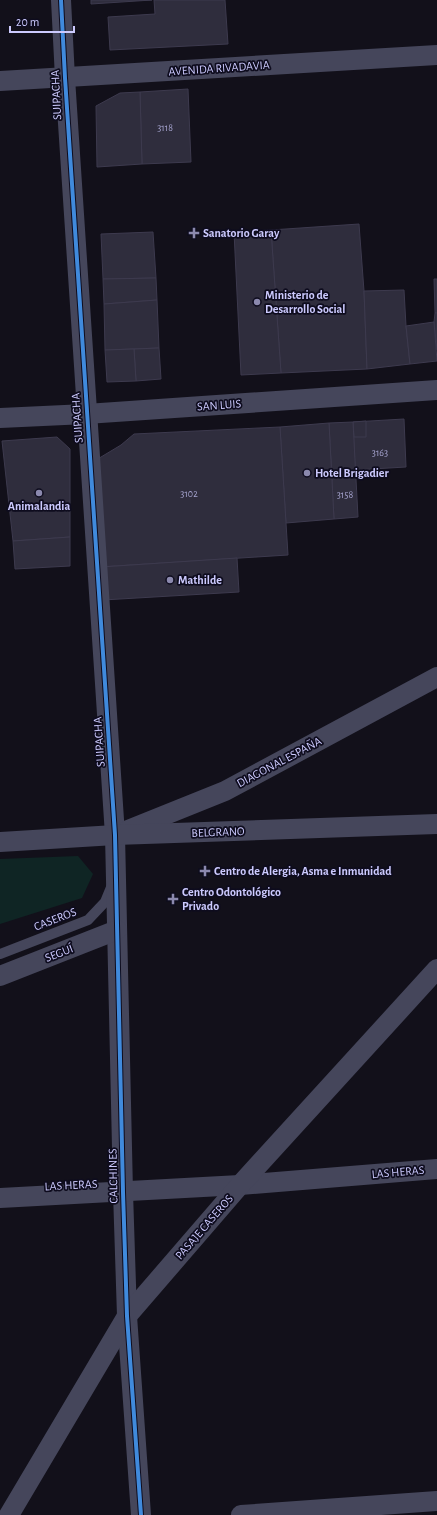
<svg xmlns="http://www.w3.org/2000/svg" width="437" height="1515" font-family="'Alegreya Sans',sans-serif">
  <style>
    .green { fill: #0f2524 }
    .building { fill: #2f2d3d; stroke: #3d3a4e }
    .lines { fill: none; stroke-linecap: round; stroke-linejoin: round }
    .service { stroke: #45465b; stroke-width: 10 }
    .minor { stroke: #45465b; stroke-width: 20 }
    .cycleway-casing { stroke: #0e0c1e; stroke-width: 6 }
    .cycleway { stroke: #408adc; stroke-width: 4 }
    .poi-dot { fill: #8b89ae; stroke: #0e0c1e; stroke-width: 1.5 }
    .labels { text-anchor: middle; stroke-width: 3.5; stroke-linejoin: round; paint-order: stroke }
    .number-label { font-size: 10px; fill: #a5a3ce }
    .street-label { font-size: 12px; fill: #cccafe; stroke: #0e0c1e }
    .poi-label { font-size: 12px; font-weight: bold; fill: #cccafe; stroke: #0e0c1e; text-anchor: start }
  </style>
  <rect width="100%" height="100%" fill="#12101a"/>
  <path class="green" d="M78 856 93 874 82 898 0 924V859Z"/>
  <g class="building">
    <path d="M91 0H152L91 4Z"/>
    <path d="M154 0H225L228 44 110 50 108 17 155 14Z"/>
    <path d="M188 89 191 162 142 164 140 92Z"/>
    <path d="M140 92 142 164 97 167 96 106 120 93Z"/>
    <path d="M359 224 364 291 367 369 281 373 271 230Z"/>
    <path d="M271 230 281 373 241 375 234 232Z"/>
    <path d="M153 232 156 278 103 279 101 234Z"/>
    <path d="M156 278 157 300 104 304 103 279Z"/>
    <path d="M434 279H437V313H435Z"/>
    <path d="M404 290 406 326 410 364 367 369 364 291Z"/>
    <path d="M157 300 159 348 105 350 104 304Z"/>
    <path d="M435 313H437V350L434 322Z"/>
    <path d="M434 322 437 361 410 364 406 326Z"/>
    <path d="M159 348 161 379 136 381 134 349Z"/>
    <path d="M134 349 136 381 107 382 105 350Z"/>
    <path d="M404 419 406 467 355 470 353 422Z"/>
    <path d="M366 421V437H354L353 422Z"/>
    <path d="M353 422 358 517 334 519 329 423Z"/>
    <path d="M329 423 334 519 286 523 280 427Z"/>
    <path d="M280 427 288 555 99 567 91 463 121 445 134 434Z"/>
    <path d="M57 437 70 449V537L13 541 2 441Z"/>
    <path d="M70 537V566L15 569 13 541Z"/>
    <path d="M237 558 239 592 103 600 101 567Z"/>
  </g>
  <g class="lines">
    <path class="service" d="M0 954 88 920 105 902 112 885"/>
    <g class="minor">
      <path d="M61 0 65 78 115 835 123 1192 127 1316 141 1515"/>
      <path d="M0 81 437 55"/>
      <path d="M0 418 86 414 437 390"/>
      <path d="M128 830 225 791 437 677"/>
      <path d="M0 842 115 835 437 824"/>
      <path d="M0 976 117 930"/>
      <path d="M0 1198 240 1185 437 1169"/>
      <path d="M9 1515 127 1316 240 1185 437 969"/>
      <path d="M241 1515 437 1501"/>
    </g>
    <defs>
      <path id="cycleway" d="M61 0 65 78 115 835 123 1192 127 1316 141 1515"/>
    </defs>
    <use href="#cycleway" class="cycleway-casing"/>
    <use href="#cycleway" class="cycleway"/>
  </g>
  <g class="poi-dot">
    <path d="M192 227h4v4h4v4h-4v4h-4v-4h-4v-4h4z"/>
    <circle cx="257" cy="302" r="4"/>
    <circle cx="307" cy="473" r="4"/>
    <circle cx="39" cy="493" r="4"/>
    <circle cx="170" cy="580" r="4"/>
    <path d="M203 865h4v4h4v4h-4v4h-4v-4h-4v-4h4z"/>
    <path d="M171 893h4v4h4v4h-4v4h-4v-4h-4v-4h4z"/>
  </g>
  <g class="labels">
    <g class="number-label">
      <text x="165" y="131">3118</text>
      <text x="380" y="456">3163</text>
      <text x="189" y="497">3102</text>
      <text x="345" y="498">3158</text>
    </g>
    <g class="street-label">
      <text transform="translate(219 68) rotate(-4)" y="4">AVENIDA RIVADAVIA</text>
      <text transform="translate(56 95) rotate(-93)" y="4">SUIPACHA</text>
      <text transform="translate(219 405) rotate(-4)" y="4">SAN LUIS</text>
      <text transform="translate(77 418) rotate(-94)" y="4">SUIPACHA</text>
      <text transform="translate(99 742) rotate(-94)" y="4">SUIPACHA</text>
      <text transform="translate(279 762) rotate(-28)" y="4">DIAGONAL ESPAÑA</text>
      <text transform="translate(218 832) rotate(-2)" y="4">BELGRANO</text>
      <text transform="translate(55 919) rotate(-21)" y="4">CASEROS</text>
      <text transform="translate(59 953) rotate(-21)" y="4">SEGUÍ</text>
      <text transform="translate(398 1172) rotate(-5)" y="4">LAS HERAS</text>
      <text transform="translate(113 1176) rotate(-91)" y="4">CALCHINES</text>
      <text transform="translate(71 1185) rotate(-3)" y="4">LAS HERAS</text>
      <text transform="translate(204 1227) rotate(-49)" y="4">PASAJE CASEROS</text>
    </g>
    <g class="poi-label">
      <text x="203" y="237">Sanatorio Garay</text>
      <text x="265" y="299">Ministerio de<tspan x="265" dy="14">Desarrollo Social</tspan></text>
      <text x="315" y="477">Hotel Brigadier</text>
      <text x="39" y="510" text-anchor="middle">Animalandia</text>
      <text x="178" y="584">Mathilde</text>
      <text x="214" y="875">Centro de Alergia, Asma e Inmunidad</text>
      <text x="182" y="896">Centro Odontológico<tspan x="182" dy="14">Privado</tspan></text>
    </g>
  </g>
  <path d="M10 26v6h64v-6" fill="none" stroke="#cccafe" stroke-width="2"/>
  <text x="16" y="26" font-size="12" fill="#cccafe" stroke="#0e0c1e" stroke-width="3" paint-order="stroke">20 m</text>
</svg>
